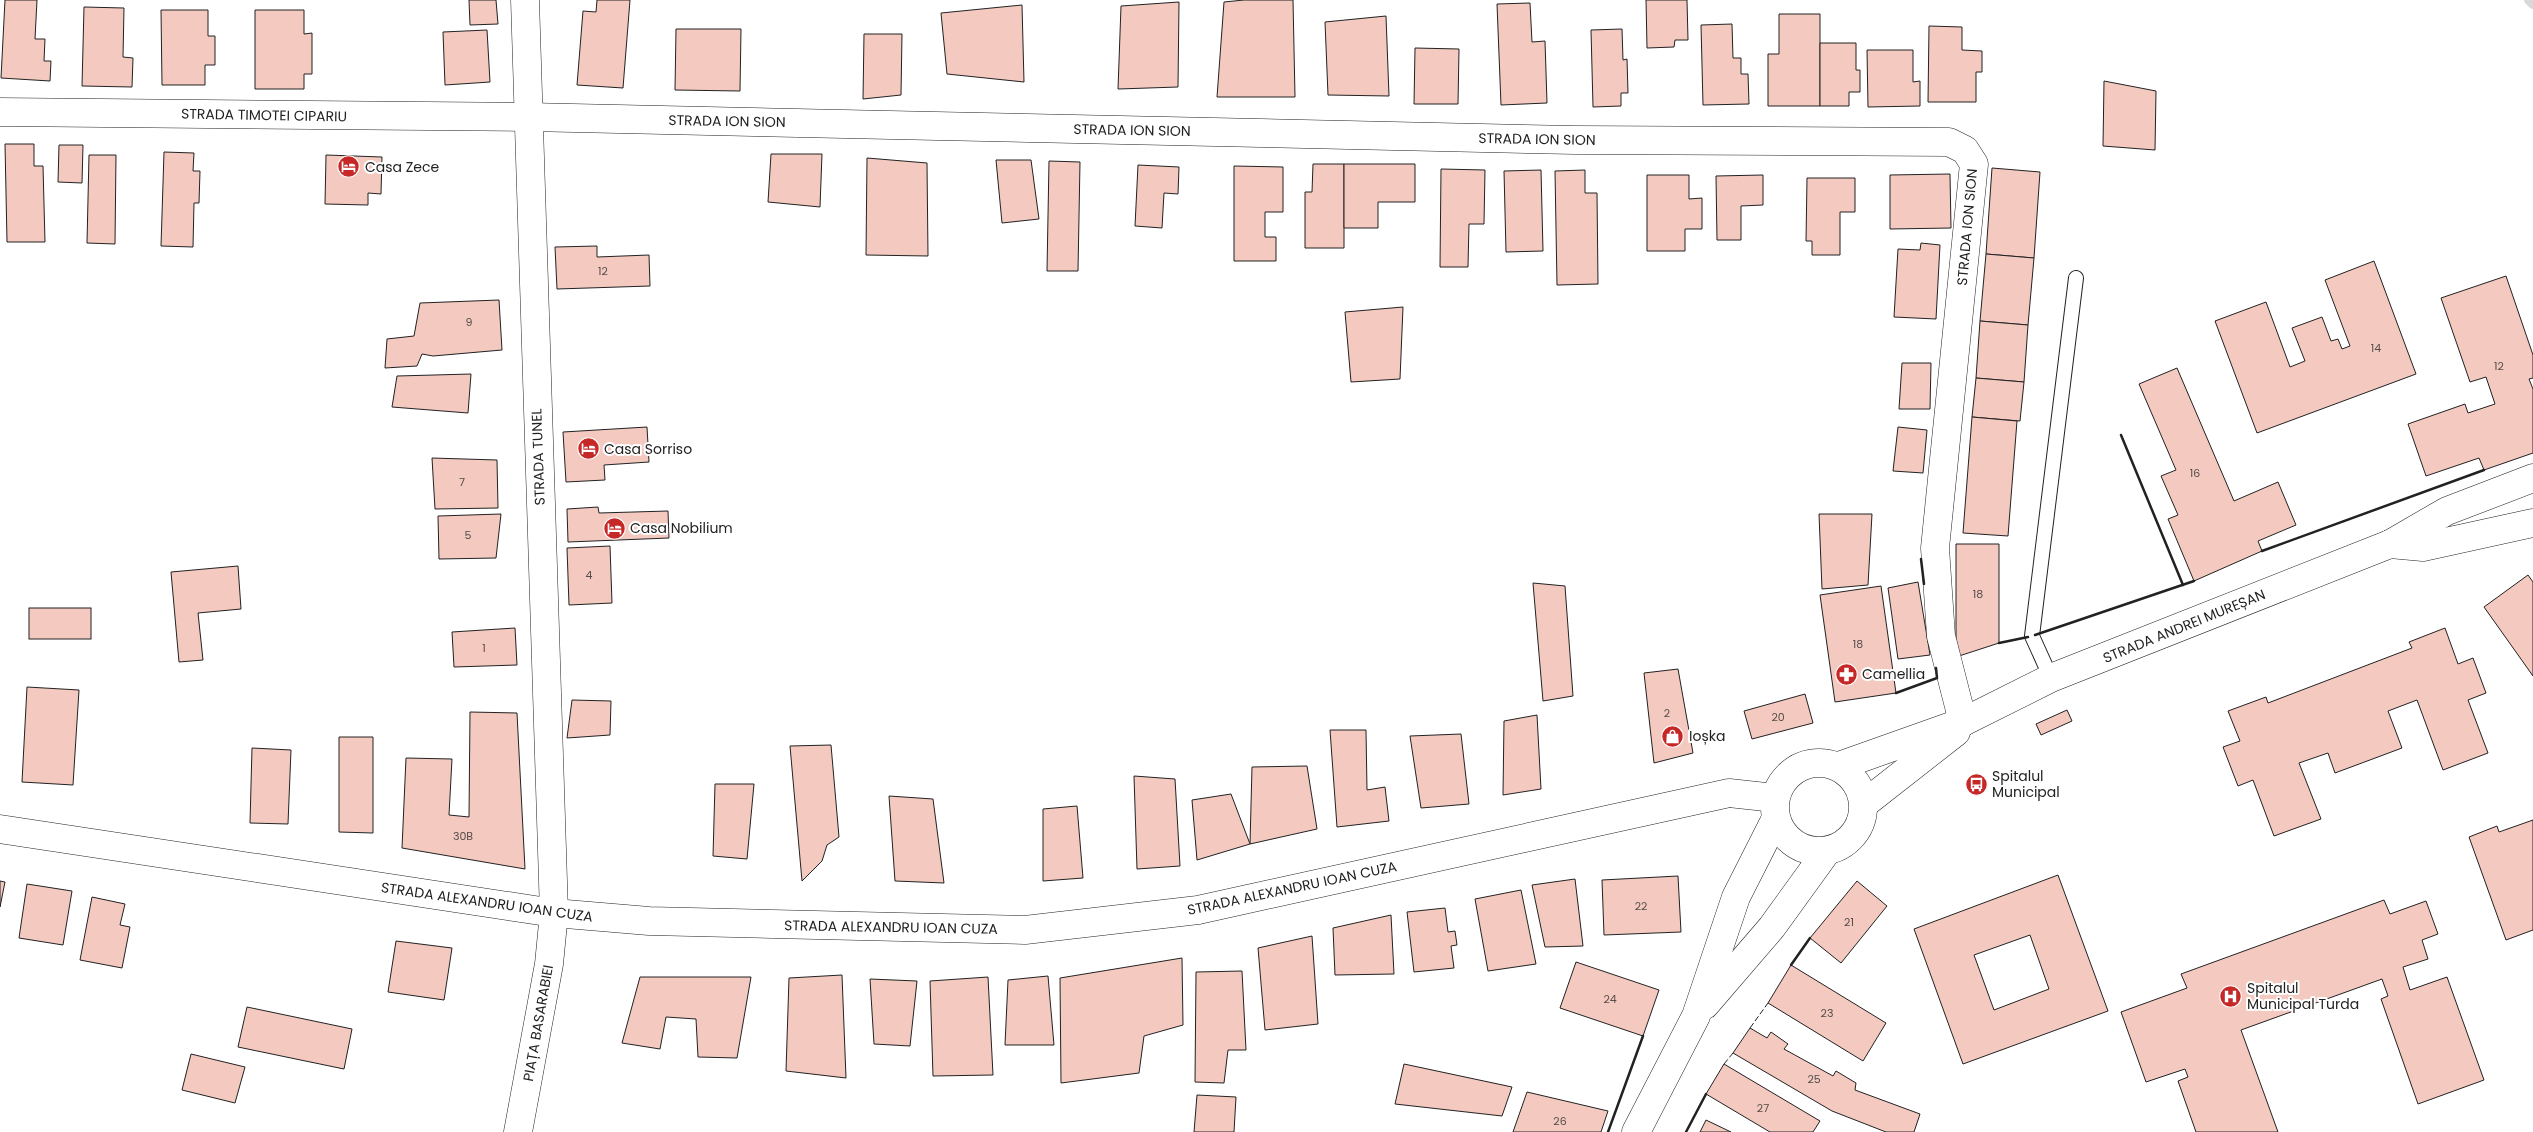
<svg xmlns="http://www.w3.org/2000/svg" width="2533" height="1132" font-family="Poppins,sans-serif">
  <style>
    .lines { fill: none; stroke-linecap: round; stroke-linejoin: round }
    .stream { stroke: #d9d9d9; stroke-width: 10 }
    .building { fill: #f3c9c0; stroke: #222; fill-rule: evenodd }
    .lane-casing { stroke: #222; stroke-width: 16 }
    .street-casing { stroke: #222; stroke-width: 29 }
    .secondary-casing { stroke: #222; stroke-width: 29 }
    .lane { stroke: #fff; stroke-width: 14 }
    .street { stroke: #fff; stroke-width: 28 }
    .secondary { stroke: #fff; stroke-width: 28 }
    .fence { stroke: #222; stroke-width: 1; stroke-dasharray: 6 2.5; stroke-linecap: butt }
    .wall { stroke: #222; stroke-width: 2.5 }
    .labels { text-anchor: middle; stroke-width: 4; stroke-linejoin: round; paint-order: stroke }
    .number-label { font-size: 11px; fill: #564c4a }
    .street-label { font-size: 14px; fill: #222; stroke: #fff }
    .poi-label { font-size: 14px; fill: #222; stroke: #fff; text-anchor: start }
  </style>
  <rect width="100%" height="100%" fill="#fff"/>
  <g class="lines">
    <path class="stream" d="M2529 0 2533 4"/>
  </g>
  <g class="building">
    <path d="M5 0H37L35 39H45L44 61H51L50 81 1 78Z"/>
    <path d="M469 0H496L498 24 470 25Z"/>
    <path d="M597 0H630L623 88 577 85 583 11 596 12Z"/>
    <path d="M1244 0H1293L1295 97H1217L1224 2Z"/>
    <path d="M1646 0H1687L1688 40H1675L1674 47 1647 48Z"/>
    <path d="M1179 2 1178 87 1118 89 1121 6Z"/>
    <path d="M1530 3 1532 42 1545 41 1547 103 1501 105 1497 4Z"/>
    <path d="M1022 5 1024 82 947 74 941 13Z"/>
    <path d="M84 7 124 8 123 57 133 58 132 87 82 86Z"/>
    <path d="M161 10H208V36H215V65H205V85H162Z"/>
    <path d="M255 10H304V34L312 33V74H304V89H255Z"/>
    <path d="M1779 14H1820V106H1768V54H1779Z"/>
    <path d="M1386 16 1389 96 1328 95 1325 22Z"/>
    <path d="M1732 24 1733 58H1741V74H1748L1749 104 1703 105 1701 25Z"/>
    <path d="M1929 26 1962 27V50L1982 51V72H1976V102H1928Z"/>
    <path d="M676 29H741L740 91 675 90Z"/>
    <path d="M1622 29 1623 60 1627 59 1628 93H1621V106L1593 107 1591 30Z"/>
    <path d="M487 30 490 82 445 85 443 32Z"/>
    <path d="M864 34H902L901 95 863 99Z"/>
    <path d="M1820 43H1856V70H1860V92H1849V106H1820Z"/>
    <path d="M1415 48 1459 49 1458 104H1414Z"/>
    <path d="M1867 50H1913V82L1920 81V106L1868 107Z"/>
    <path d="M2104 81 2156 91 2155 150 2103 146Z"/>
    <path d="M5 144H34V166H43L45 242H7Z"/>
    <path d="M59 145H83L82 183 58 182Z"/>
    <path d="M164 152 194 153 193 171H200L199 203H194L193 247 161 246Z"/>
    <path d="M771 154H822L820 207 768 202Z"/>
    <path d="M89 155H116L115 244 87 243Z"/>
    <path d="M326 155 382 157 381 194 368 193V205L325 204Z"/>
    <path d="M867 158 927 163 928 256 866 255Z"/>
    <path d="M996 160H1031L1039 219 1002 223Z"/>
    <path d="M1049 161 1080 162 1078 271H1047Z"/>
    <path d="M1313 164H1344V248H1305V192H1312Z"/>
    <path d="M1344 164H1415V202H1378V228H1344Z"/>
    <path d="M1138 165 1179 167 1178 194 1164 193 1162 228 1135 226Z"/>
    <path d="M1234 166 1283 167V212H1265V237H1276V261H1234Z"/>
    <path d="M1992 168 2040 172 2034 258 1986 254Z"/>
    <path d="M1441 169 1485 170 1484 224H1469L1468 267H1440Z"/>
    <path d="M1541 170 1543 251 1506 252 1504 171Z"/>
    <path d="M1585 170V193H1597L1598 284 1557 285 1555 171Z"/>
    <path d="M1950 174 1951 228 1890 229V175Z"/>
    <path d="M1647 175H1689V199L1702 198V229H1685V251H1647Z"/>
    <path d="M1763 175V205L1741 206V240H1717L1716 176Z"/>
    <path d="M1807 178H1855V212H1840V255H1812V241H1806Z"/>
    <path d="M1921 243 1940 245 1936 319 1894 317 1898 249 1920 250Z"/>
    <path d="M597 246V257L649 255 650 286 557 289 555 247Z"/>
    <path d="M1986 254 2034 258 2028 325 1980 321Z"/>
    <path d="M2374 261 2416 374 2257 433 2215 321 2266 302 2290 367 2305 361 2292 328 2322 317 2331 341 2338 339 2342 349 2350 346 2325 280Z"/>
    <path d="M2506 276 2533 355V378L2529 379 2533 389V453L2484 470 2479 458 2426 476 2408 424 2465 404 2468 413 2495 404 2486 377 2470 382 2441 298Z"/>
    <path d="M499 300 502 350 433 356 422 354 417 366 385 368 387 339 414 336 420 303Z"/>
    <path d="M1403 307 1400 379 1351 382 1345 312Z"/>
    <path d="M1980 321 2028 325 2024 382 1976 378Z"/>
    <path d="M1902 363H1931L1930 409H1899Z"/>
    <path d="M2177 368 2234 501 2278 482 2296 525 2258 541 2262 551 2194 581 2168 519 2178 515 2161 476 2176 470 2139 384Z"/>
    <path d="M471 374 468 413 392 407 397 376Z"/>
    <path d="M1976 378 2024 382 2020 421 1972 417Z"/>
    <path d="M1972 417 2017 421 2008 536 1963 533Z"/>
    <path d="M647 427 649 462 604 465 605 480 566 482 563 432Z"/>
    <path d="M1898 427 1927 430 1923 473 1893 471Z"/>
    <path d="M432 458 497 460 498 508 435 509Z"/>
    <path d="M598 507 599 513 668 511 669 538 568 542 567 509Z"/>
    <path d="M501 514 496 558 439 559 438 516Z"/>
    <path d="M1819 514H1872L1868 585 1822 589Z"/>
    <path d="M1956 544H1999V643L1956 657Z"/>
    <path d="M610 546 612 603 569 605 567 548Z"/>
    <path d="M238 566 241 609 198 613 203 660 179 662 171 572Z"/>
    <path d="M2528 575 2533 582V676L2484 607Z"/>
    <path d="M1918 582 1930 655 1898 659 1888 588Z"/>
    <path d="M1533 583 1565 586 1573 696 1543 701Z"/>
    <path d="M1881 586 1896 693 1835 702 1820 595Z"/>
    <rect x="29" y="608" width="62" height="31"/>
    <path d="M515 628 517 665 454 667 452 632Z"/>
    <path d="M2445 628 2458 664 2473 658 2486 693 2468 700 2488 753 2443 770 2417 700 2388 711 2402 748 2335 773 2328 753 2299 763 2321 819 2274 836 2253 780 2238 786 2223 747 2240 741 2228 711 2266 697 2268 703 2412 648 2409 642Z"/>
    <path d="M1678 669 1693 753 1654 763 1644 673Z"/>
    <path d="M27 687 79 690 73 785 22 782Z"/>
    <path d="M1805 694 1813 723 1752 739 1744 711Z"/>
    <path d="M572 700 611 701 610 735 567 738Z"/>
    <path d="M2067 710 2072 721 2041 735 2036 724Z"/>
    <path d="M470 712 517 713 525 869 402 848 406 758 452 759 449 815 469 817Z"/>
    <path d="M1537 715 1541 789 1503 795 1504 721Z"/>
    <path d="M1330 730H1366L1367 790 1385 787 1389 821 1337 827Z"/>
    <path d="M1461 734 1469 804 1421 808 1410 736Z"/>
    <path d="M339 737H373V833L339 832Z"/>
    <path d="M831 745 839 837 827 845 822 861 802 881 790 746Z"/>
    <path d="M252 748 291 750 288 824 250 823Z"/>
    <path d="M1307 766 1317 829 1250 844 1252 767Z"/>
    <path d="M1134 776 1175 779 1180 866 1137 869Z"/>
    <path d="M715 784H754L747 859 713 856Z"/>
    <path d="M1231 794 1250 844 1197 860 1192 800Z"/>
    <path d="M889 796 933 799 944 883 895 881Z"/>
    <path d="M1077 806 1083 878 1043 881V809Z"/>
    <path d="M2533 820V930L2506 940 2469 837 2497 826 2499 832Z"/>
    <path d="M2058 875 2108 1011 1963 1064 1914 929ZM2030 935 2049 989 1994 1010 1974 955Z"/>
    <path d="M1678 876 1681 932 1604 935 1602 880Z"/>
    <path d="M1575 879 1583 946 1545 947 1532 885Z"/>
    <path d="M0 881 5 882 0 907Z"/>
    <path d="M1857 881 1887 906 1841 963 1810 938Z"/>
    <path d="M27 884 72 891 63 945 19 938Z"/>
    <path d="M1521 890 1536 964 1488 971 1475 899Z"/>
    <path d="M92 897 125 904 120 925 130 927 122 968 80 960Z"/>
    <path d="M2384 900 2390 914 2426 901 2438 934 2422 940 2428 959 2403 967 2410 990 2447 977 2484 1080 2418 1104 2381 999 2388 996 2382 979 2241 1030 2278 1132H2196L2178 1081 2188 1077 2185 1069 2146 1082 2121 1012 2187 988 2181 974Z"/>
    <path d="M1445 908 1448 932 1455 931 1457 945 1451 946 1454 968 1414 972 1407 912Z"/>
    <path d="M1391 915 1394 974 1335 975 1333 928Z"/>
    <path d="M1312 936 1318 1024 1265 1030 1258 948Z"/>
    <path d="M396 941 452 948 444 1000 388 992Z"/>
    <path d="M1182 958 1183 1025 1144 1036 1139 1073 1061 1083 1060 978Z"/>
    <path d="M1576 962 1659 990 1643 1036 1560 1008Z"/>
    <path d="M1791 965 1886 1023 1863 1061 1768 1003Z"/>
    <path d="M1242 971 1246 1050H1228L1224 1083 1195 1082 1196 972Z"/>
    <path d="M842 975 846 1078 786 1071 789 978Z"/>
    <path d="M1048 976 1054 1045H1005L1008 980Z"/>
    <path d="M640 977H751L737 1058 698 1057 696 1019 666 1017 660 1049 622 1043Z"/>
    <path d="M988 977 993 1075 933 1076 930 981Z"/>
    <path d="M870 979 917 981 910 1046 874 1044Z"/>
    <path d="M247 1007 352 1029 344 1069 238 1047Z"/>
    <path d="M1750 1028 1767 1038 1771 1032 1788 1044 1784 1049 1833 1076 1836 1071 1856 1083 1855 1090 1920 1114 1914 1132H1886L1832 1111 1733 1053Z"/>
    <path d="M191 1054 245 1067 235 1103 182 1090Z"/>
    <path d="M1404 1064 1512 1087 1502 1116 1395 1104Z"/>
    <path d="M1724 1064 1820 1121 1813 1132H1770L1706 1094Z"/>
    <path d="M1527 1092 1608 1111 1601 1132H1513Z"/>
    <path d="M1197 1095 1236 1097 1234 1132H1194Z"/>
    <path d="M1706 1120 1731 1132H1700Z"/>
  </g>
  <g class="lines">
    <defs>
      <path id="lane" d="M2051 678 2032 636 2076 278"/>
      <g id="street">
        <path d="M0 112 528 117 1575 140 1949 142 1965 150 1974 164 1935 548 1941 636 1963 722"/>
        <path d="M518 1132 549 964 554 913 525 0"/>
      </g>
      <g id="secondary">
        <path d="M2390 544 2423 547 2533 523"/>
        <circle cx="1819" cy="807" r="44"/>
        <path d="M1839 766 1963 722 2051 678 2390 544 2447 511 2533 478"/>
        <path d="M1864 804 1956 732"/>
        <path d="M0 829 554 913 649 921 1025 930 1198 910 1729 793 1775 798"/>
        <path d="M1705 1005 1772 927 1827 851"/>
        <path d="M1636 1132 1696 1016 1736 897 1775 820"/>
      </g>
    </defs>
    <use href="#lane" class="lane-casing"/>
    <use href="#street" class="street-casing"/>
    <use href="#secondary" class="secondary-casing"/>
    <use href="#lane" class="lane"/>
    <use href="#street" class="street"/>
    <use href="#secondary" class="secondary"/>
    <g class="fence">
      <path d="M1750 1028 1768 1003"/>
      <path d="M1724 1064 1733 1053"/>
    </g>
    <g class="wall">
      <path d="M2121 435 2183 585"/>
      <path d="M2262 551 2484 470"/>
      <path d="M1921 559 1924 584"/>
      <path d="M2035 635 2194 581"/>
      <path d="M1999 643 2028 637"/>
      <path d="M1896 693 1937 678 1936 668"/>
      <path d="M1791 965 1810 938"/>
      <path d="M1608 1132 1643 1036"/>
      <path d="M1686 1132 1706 1094"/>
    </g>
  </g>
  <defs>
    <symbol id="hotel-disc" viewBox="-11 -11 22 22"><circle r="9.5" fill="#c62828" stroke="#fff"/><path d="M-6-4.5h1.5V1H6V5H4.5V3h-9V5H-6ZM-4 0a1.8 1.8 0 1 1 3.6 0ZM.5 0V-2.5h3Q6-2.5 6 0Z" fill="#fff"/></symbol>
    <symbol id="pharmacy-disc" viewBox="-11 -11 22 22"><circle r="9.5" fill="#c62828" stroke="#fff"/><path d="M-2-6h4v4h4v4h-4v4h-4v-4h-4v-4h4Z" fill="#fff"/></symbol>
    <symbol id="shop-disc" viewBox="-11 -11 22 22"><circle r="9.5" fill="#c62828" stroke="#fff"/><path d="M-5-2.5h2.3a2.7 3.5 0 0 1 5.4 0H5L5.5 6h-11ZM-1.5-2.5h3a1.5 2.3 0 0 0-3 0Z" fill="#fff"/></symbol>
    <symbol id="bus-disc" viewBox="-11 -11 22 22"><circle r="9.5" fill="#c62828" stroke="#fff"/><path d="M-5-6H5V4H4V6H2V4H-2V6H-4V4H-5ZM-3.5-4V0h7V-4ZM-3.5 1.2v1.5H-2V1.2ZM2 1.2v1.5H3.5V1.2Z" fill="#fff"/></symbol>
    <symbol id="hospital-disc" viewBox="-11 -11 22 22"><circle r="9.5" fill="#c62828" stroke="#fff"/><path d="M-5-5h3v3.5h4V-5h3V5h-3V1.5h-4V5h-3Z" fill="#fff"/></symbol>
  </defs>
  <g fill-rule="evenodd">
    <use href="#hotel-disc" x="336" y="154" width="25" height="25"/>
    <use href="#hotel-disc" x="576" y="436" width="25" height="25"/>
    <use href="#hotel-disc" x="602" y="516" width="25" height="25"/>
    <use href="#pharmacy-disc" x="1834" y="662" width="25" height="25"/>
    <use href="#shop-disc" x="1660" y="724" width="25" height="25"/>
    <use href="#bus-disc" x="1964" y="772" width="25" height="25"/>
    <use href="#hospital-disc" x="2218" y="984" width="25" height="25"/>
  </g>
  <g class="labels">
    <g class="number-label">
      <text x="603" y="275">12</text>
      <text x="469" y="326">9</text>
      <text x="2376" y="352">14</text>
      <text x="2499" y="370">12</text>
      <text x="2195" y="477">16</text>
      <text x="462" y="486">7</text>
      <text x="468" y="539">5</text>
      <text x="589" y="579">4</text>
      <text x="1978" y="598">18</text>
      <text x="1858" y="648">18</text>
      <text x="484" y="652">1</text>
      <text x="1667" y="717">2</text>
      <text x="1778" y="721">20</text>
      <text x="463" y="840">30B</text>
      <text x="1641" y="910">22</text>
      <text x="1849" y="926">21</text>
      <text x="1610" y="1003">24</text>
      <text x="1827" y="1017">23</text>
      <text x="1814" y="1083">25</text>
      <text x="1763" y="1112">27</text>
      <text x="1560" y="1125">26</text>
    </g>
    <g class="street-label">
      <text transform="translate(264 115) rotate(1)" y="5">STRADA TIMOTEI CIPARIU</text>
      <text transform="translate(727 121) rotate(1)" y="5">STRADA ION SION</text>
      <text transform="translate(1132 130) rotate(1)" y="5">STRADA ION SION</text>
      <text transform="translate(1537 139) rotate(1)" y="5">STRADA ION SION</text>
      <text transform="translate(1967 227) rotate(-85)" y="5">STRADA ION SION</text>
      <text transform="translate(538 457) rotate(-92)" y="5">STRADA TUNEL</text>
      <text transform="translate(2184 626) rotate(-22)" y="5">STRADA ANDREI MUREȘAN</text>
      <text transform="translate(1292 888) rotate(-12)" y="5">STRADA ALEXANDRU IOAN CUZA</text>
      <text transform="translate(487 902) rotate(8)" y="5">STRADA ALEXANDRU IOAN CUZA</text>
      <text transform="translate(891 927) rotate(1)" y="5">STRADA ALEXANDRU IOAN CUZA</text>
      <text transform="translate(538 1023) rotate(-80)" y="5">PIAȚA BASARABIEI</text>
    </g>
    <g class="poi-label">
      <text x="365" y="172">Casa Zece</text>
      <text x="604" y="454">Casa Sorriso</text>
      <text x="630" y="533">Casa Nobilium</text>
      <text x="1862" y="679">Camellia</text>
      <text x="1689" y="741">Ioșka</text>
      <text x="1992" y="781">Spitalul<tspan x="1992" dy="16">Municipal</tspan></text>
      <text x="2247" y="993">Spitalul<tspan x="2247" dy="16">Municipal Turda</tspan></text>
    </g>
  </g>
</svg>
